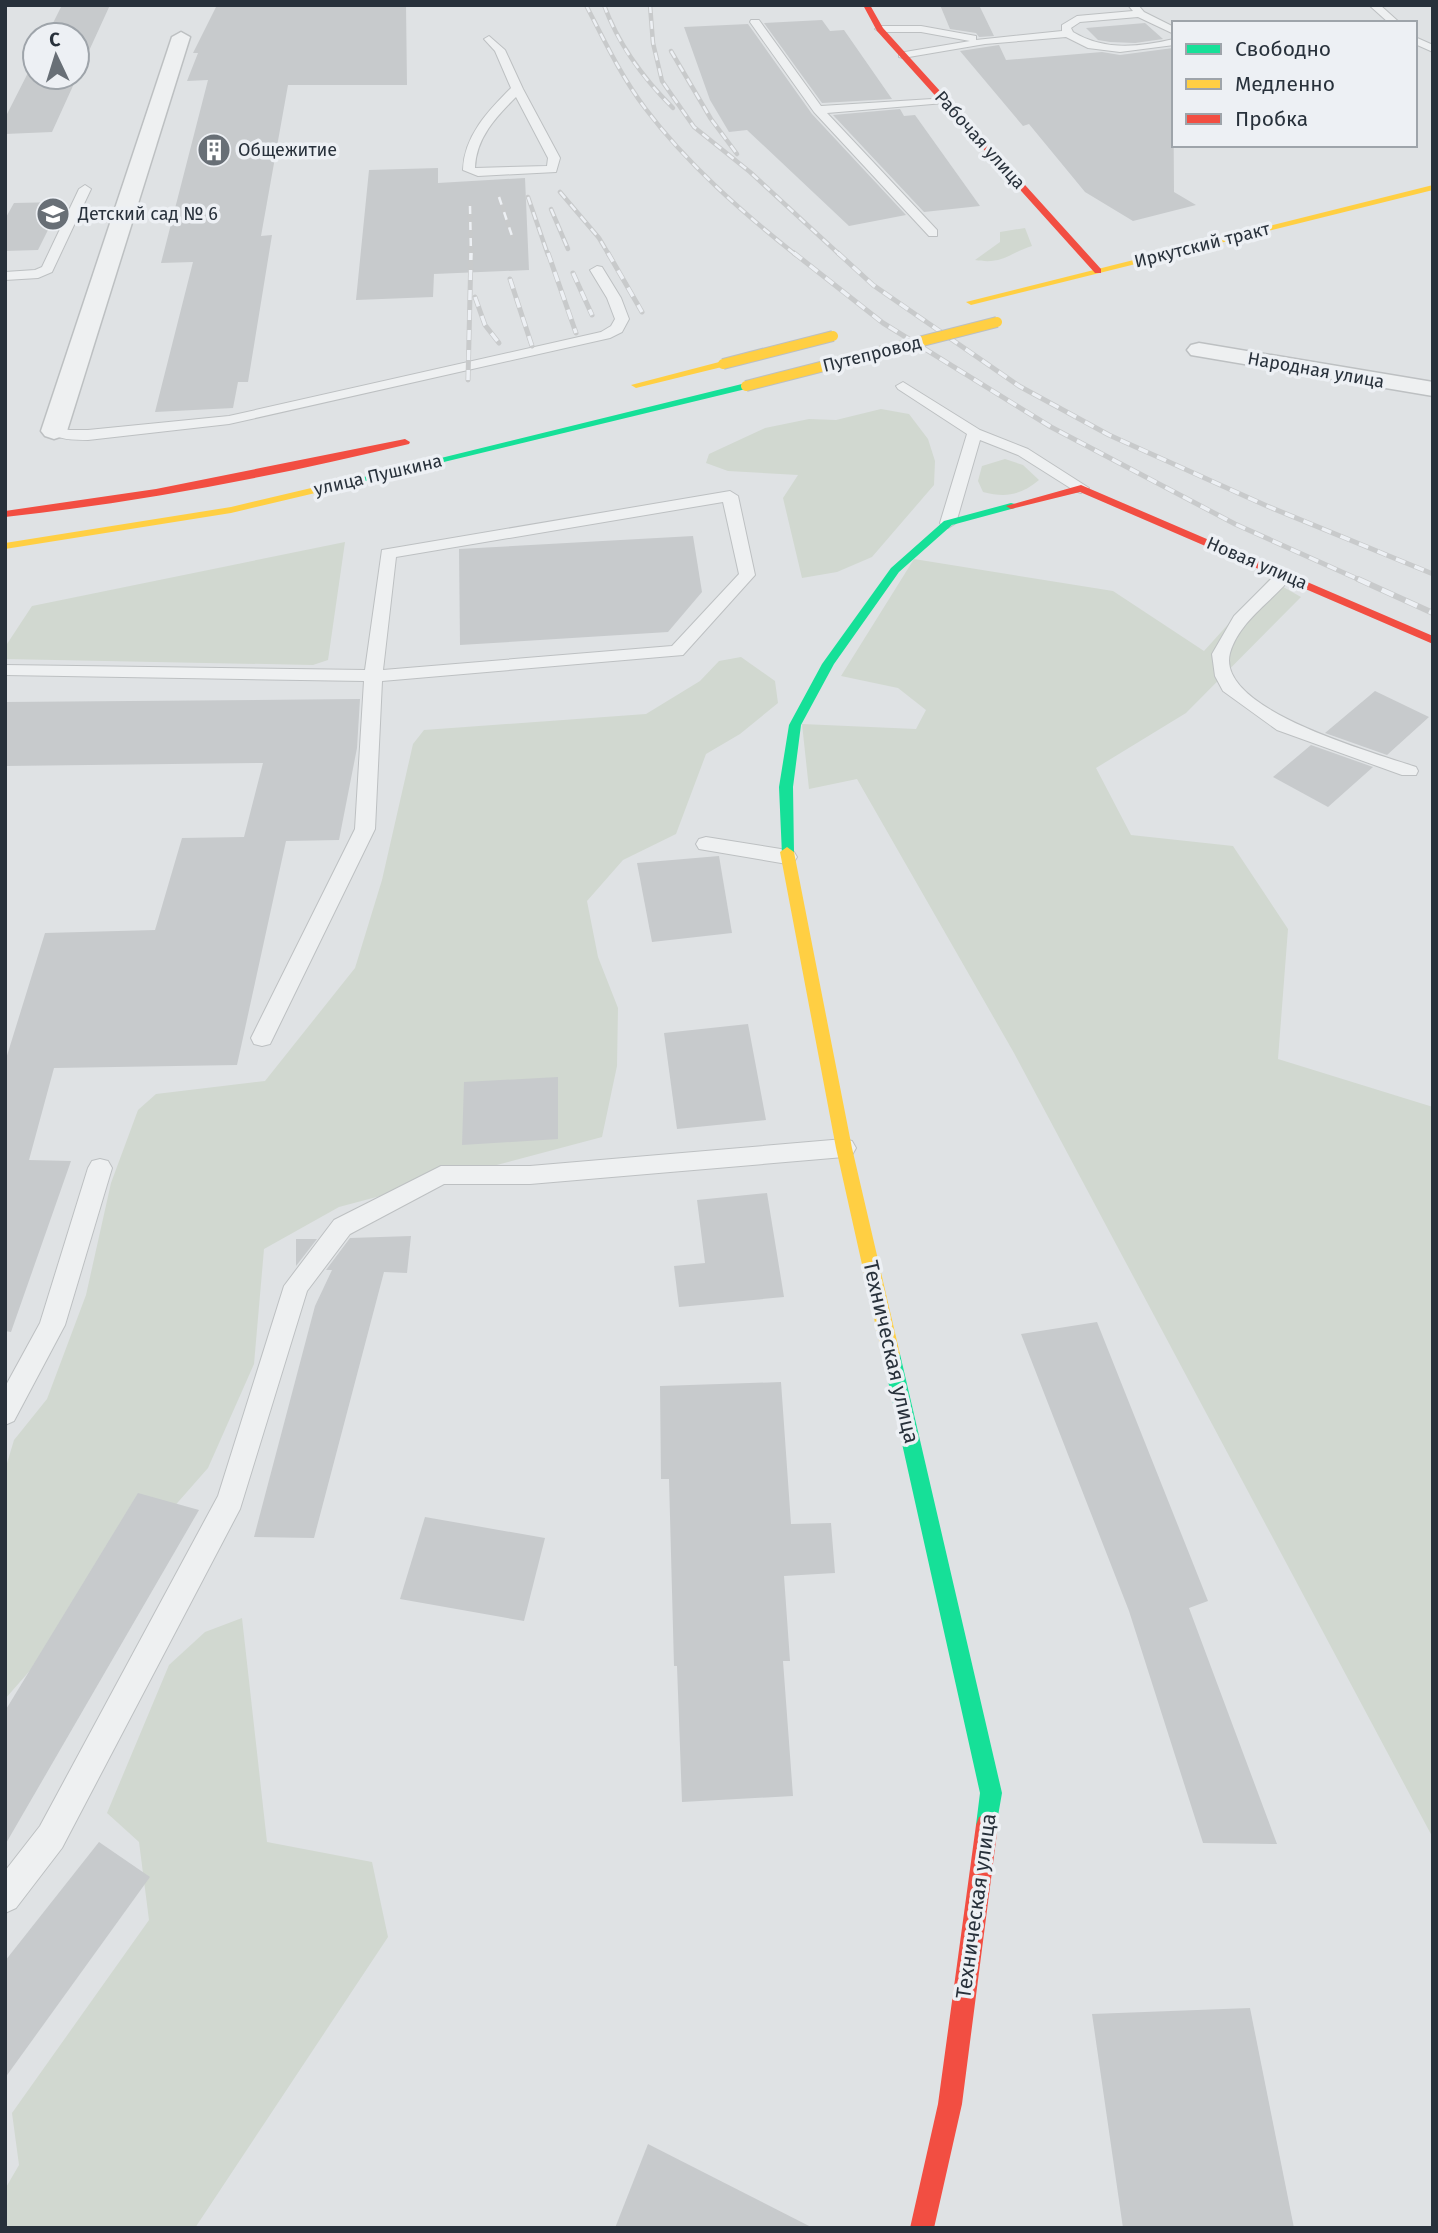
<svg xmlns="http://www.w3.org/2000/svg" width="1438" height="2233" font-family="'Fira Sans',sans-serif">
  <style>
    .green { fill: #d1d8d0 }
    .building { fill: #c7cacc }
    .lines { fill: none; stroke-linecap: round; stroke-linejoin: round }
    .lane-casing { stroke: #bdc0c2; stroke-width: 2 }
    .street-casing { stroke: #bdc0c2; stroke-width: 3 }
    .lane { fill: #eef0f1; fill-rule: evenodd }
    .street { fill: #eef0f1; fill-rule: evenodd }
    .fast { fill: #16e098; fill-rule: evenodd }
    .slow { fill: #ffcf43; fill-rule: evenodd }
    .jam { fill: #f24e42; fill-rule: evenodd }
    .rail-far2-casing { stroke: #c8cacb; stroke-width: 4.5 }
    .rail-far1-casing { stroke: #c8cacb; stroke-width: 5 }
    .rail-casing { stroke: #c8cacb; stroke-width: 6 }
    .rail-far2 { stroke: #edf0f4; stroke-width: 2.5; stroke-dasharray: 8; stroke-linecap: butt }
    .rail-far1 { stroke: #edf0f4; stroke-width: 3.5; stroke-dasharray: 10; stroke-linecap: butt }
    .rail { stroke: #edf0f4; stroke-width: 4.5; stroke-dasharray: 13; stroke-linecap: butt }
    .slow-bridge-casing { stroke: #bcbfc1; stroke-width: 12; stroke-linecap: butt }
    .slow-bridge { stroke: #ffcf43; stroke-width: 10 }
    .labels { text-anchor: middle; stroke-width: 7; stroke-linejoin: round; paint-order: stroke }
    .far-street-label { font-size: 18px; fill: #28313b; stroke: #edf0f4 }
    .far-poi-label { font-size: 18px; fill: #28313b; stroke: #edf0f4; text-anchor: start }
    .street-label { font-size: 21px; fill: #28313b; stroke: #edf0f4 }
  </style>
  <rect width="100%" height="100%" fill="#dfe2e4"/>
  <g class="green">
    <path d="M1025 228 1032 246C1009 253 1003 265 975 260L1000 242V232Z"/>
    <path d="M881 409 909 414 928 439 935 461 934 485 872 557 837 572 802 578 783 498 798 475 728 471 706 463 709 454 765 428 809 419 836 420Z"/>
    <path d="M1005 459 1023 465 1039 480C1021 495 1006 498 983 492L978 481 982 466Z"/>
    <path d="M345 542 328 660 313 665 5 659V647L32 606Z"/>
    <path d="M914 559 1113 591 1204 651 1269 579 1301 597 1186 713 1096 768 1131 835 1233 846 1288 929 1278 1059 1433 1107V1838L1014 1053 857 779 809 789 802 724 916 729 926 710 898 688 841 676Z"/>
    <path d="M741 657 775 681 778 703 740 734 706 754 676 834 623 860 587 901 598 957 618 1008 617 1066 602 1137 339 1207 264 1249 254 1364 208 1468 5 1699V1470L14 1440 47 1399 86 1295 111 1183 138 1110 156 1094 265 1081 355 968 382 880 413 744 424 730 646 714 700 681 719 661Z"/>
    <path d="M242 1618 267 1842 372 1862 388 1937 195 2228H5V2189L19 2165 12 2113 149 1920 139 1842 107 1813 169 1665 205 1632Z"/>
  </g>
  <g class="building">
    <path d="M62 5H110L77 77V35H47Z"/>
    <path d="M217 5H406L407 85H288L261 236 272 235 248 382H238L233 408 155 412 193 262 161 263 208 80 187 81 198 53H193Z"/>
    <path d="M940 5H979L994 36 979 37 976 33 950 29Z"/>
    <path d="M822 20 830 31 844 30 892 99 822 103 764 23Z"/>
    <path d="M1145 23 1163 39 1135 43 1110 42 1098 40 1086 28Z"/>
    <path d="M748 24 812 114 906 215 849 226 747 130 729 132 710 100 684 27Z"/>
    <path d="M999 45 1006 60 1102 52 1120 55 1173 48 1174 192 1196 205 1133 221 1085 192 1029 124 1023 126 960 51Z"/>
    <path d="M35 59V77H77L52 132 5 134V118Z"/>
    <path d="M900 109 904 116 915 115 980 206 924 212 833 115Z"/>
    <path d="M438 168V183L525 178 529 270 434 274 433 297 356 300 369 170Z"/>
    <path d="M62 202 38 250 5 251V219L14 203Z"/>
    <path d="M693 536 702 592 668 632 460 645 459 549Z"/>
    <path d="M1375 691 1429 717 1387 755 1325 733Z"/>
    <path d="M360 699 357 748 339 840 286 841 237 1065 54 1068 29 1160 71 1161 11 1332 5 1331V1062L45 933 155 930 182 838 244 837 263 763 5 766V702Z"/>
    <path d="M1311 745 1373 767 1328 807 1273 777Z"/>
    <path d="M719 856 732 933 652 942 637 863Z"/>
    <path d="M748 1024 766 1120 677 1129 664 1033Z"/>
    <path d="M558 1077V1139L462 1145 464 1082Z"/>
    <path d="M767 1193 784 1297 679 1307 674 1266 705 1263 697 1200Z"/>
    <path d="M411 1236 407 1273 384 1272 314 1538 254 1537 315 1306 332 1270H326L350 1238Z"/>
    <path d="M296 1239H317L296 1266Z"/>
    <path d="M1097 1322 1208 1601 1189 1608 1277 1844 1203 1843 1129 1611 1021 1334Z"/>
    <path d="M781 1382 791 1524 831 1523 835 1573 784 1576 790 1661H783L793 1796 682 1802 677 1666H674L669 1479H661L660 1386Z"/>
    <path d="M138 1493 199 1510 5 1845V1711Z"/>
    <path d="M425 1517 545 1538 524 1621 400 1599Z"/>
    <path d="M99 1842 150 1877 5 2078V1961Z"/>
    <path d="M1250 2008 1294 2228H1123L1092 2014Z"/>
    <path d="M648 2144 813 2228H615Z"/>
  </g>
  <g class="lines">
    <defs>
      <g id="lane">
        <path d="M1128 5H1138L1144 12 1174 27V34L1138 17 1080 22 1071 28 1073 32C1104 51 1139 47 1174 39V45L1120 52 1088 48 1066 37 985 44 903 58 899 57V53L970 41 921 32H880L875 29 880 26H921L976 36V40L1062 31V25L1077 16 1133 11Z"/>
        <path d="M1369 5H1380L1400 23H1389Z"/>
        <path d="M751 20H759L821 106 948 98 950 100 944 103 827 113 937 230V236H929L814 112 750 22Z"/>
        <path d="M489 36 505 50 523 89 560 158 556 172 478 176 463 170C464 136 488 111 511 88L495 51 484 39ZM516 97 548 158 547 166 475 168C476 138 496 117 516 97Z"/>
        <path d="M1415 37 1433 45V52L1415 44Z"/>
        <path d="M85 185 91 189 52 272 38 278 5 280V272L35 270 42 267 79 189Z"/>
        <path d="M597 266 602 267 621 298 629 319 622 332 610 338 229 424 88 440C74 440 58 440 47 431L54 427 69 430H88L229 416 601 332 611 326 615 319 607 298 590 270Z"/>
        <path d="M903 382 980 430 1028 449 1089 488 1081 493 1075 491 1018 455 980 440 956 523 948 528 942 526 940 523 967 434 898 389 896 386Z"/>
        <path d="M730 491 738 496 755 575 683 655 382 681 375 829 273 1038 270 1044 262 1046 254 1044 251 1038 355 829 364 681 5 675V665L365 670 382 550ZM723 502 739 574 672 646 383 670 396 557Z"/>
        <path d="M1286 569 1294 574C1275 600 1240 619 1230 653 1215 710 1376 753 1416 767L1418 771 1416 775H1402L1277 730 1223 691 1215 676 1212 654 1234 616 1280 570Z"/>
        <path d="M706 837 787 850 794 852 797 857 794 862 787 864 699 849 696 844 699 839Z"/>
        <path d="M844 1139 852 1141 856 1148 852 1155 844 1157 530 1184H444L350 1234 307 1291 240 1509 62 1848 16 1908 5 1913V1871L40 1826 218 1496 284 1286 334 1220 441 1166H530Z"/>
        <path d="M100 1159 108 1161 112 1168 65 1325 14 1421 5 1425V1387L40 1323 88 1168 92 1161Z"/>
      </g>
      <g id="street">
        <path d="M181 32 190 37 67 431 63 436 54 439 45 436 41 431 172 37Z"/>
        <path d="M1199 343 1433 382V396L1191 355 1187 350 1191 345Z"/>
      </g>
    </defs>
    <use href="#lane" class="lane-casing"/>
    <use href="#street" class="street-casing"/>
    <use href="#lane" class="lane"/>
    <use href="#street" class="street"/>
    <g class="fast">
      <path d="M746 383 750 384V388L324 491 319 488Z"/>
      <path d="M1011 503 1015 504V508L952 525 899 572 834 664 801 725 793 787 794 852 787 857 782 855 779 787 789 725 822 664 891 568 944 521Z"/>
      <path d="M891 1346 897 1349 900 1354 1002 1793 995 1833 987 1836 979 1833 976 1825 980 1793 882 1354 885 1349Z"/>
    </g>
    <g class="slow">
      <path d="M1433 185V190L971 305 966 302Z"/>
      <path d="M723 361 728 364 726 366 636 388 631 385Z"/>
      <path d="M324 485 329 488 328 490 231 513 5 549V543L231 507Z"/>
      <path d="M787 847 794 852 852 1148 900 1354 897 1359 891 1362 885 1359 882 1354 836 1148 780 852Z"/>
    </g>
    <g class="jam">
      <path d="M863 5H870L883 28 1101 269V273H1095L877 31Z"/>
      <path d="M405 439 410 442 409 444C276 476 141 502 5 517V511L156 489Z"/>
      <path d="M1081 485 1433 636V644L1080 492 1011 509 1006 506Z"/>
      <path d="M987 1814 995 1817 998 1825 962 2104 934 2228H910L938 2104 976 1825 979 1817Z"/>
    </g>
    <defs>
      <g id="rail-far2">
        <path d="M586 5C604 40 621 76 645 108 687 164 742 212 796 255"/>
        <path d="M604 5C619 46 643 78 673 108"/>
        <path d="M650 5 653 43 662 81 694 127 750 172 840 255"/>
        <path d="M671 51 711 119 737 154"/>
        <path d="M560 192 599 238 609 255"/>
        <path d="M499 197 512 236"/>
        <path d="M528 197 548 255"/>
        <path d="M470 206 471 255"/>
        <path d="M551 209 568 249"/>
      </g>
      <g id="rail-far1">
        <path d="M548 253 576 333"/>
        <path d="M608 253 642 312"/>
        <path d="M794 253 883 323 1051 427 1235 524 1362 581"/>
        <path d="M838 253 873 285 1019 386 1109 435 1267 506 1433 574"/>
        <path d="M573 273 592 315"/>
        <path d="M510 279 532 346"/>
        <path d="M475 297 485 325 499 343"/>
        <path d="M468 380 471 253"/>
      </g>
      <path id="rail" d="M1358 579 1433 613"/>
    </defs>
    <use href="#rail-far2" class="rail-far2-casing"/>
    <use href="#rail-far1" class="rail-far1-casing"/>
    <use href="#rail" class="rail-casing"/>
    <use href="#rail-far2" class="rail-far2"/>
    <use href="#rail-far1" class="rail-far1"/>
    <use href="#rail" class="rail"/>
    <defs>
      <g id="slow-bridge">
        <path d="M723 364 833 336"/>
        <path d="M746 386 997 322"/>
      </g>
    </defs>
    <use href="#slow-bridge" class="slow-bridge-casing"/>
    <use href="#slow-bridge" class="slow-bridge"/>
  </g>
  <defs>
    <symbol id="building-disc" viewBox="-11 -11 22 22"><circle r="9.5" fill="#686f76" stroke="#edf0f4"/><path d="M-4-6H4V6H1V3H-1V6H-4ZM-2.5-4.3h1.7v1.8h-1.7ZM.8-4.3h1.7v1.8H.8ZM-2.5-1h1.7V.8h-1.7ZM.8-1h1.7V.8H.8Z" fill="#fff"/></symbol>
    <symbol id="school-disc" viewBox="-11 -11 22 22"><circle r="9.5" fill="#686f76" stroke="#edf0f4"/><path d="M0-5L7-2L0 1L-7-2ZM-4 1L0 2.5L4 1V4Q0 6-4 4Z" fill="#fff"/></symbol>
  </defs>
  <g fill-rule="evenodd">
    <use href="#building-disc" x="195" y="131" width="38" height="38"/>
    <use href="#school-disc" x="34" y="195" width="38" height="38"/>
  </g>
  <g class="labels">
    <g class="far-street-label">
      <text transform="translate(980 140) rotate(48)" y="6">Рабочая улица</text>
      <text transform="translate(1202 245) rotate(-14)" y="6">Иркутский тракт</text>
      <text transform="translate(872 354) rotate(-14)" y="6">Путепровод</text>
      <text transform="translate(1316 370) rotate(10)" y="6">Народная улица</text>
      <text transform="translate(378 475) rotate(-13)" y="6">улица Пушкина</text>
      <text transform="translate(1257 563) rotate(23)" y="6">Новая улица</text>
    </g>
    <g class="far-poi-label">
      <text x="238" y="156">Общежитие</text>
      <text x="78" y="220">Детский сад № 6</text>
    </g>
    <g class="street-label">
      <text transform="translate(891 1352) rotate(77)" y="7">Техническая улица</text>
      <text transform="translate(976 1906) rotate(-82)" y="7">Техническая улица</text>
    </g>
  </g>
  <rect width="1438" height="2233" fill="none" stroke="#28313b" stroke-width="14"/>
  <rect x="1172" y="21" width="245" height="126" fill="#edf0f4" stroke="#9ea4aa" stroke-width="2"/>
  <rect x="1186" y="44" width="35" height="10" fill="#16e098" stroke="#9ea4aa" stroke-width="2"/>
  <text x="1235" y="56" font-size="21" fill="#28313b">Свободно</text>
  <rect x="1186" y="79" width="35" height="10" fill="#ffcf43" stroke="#9ea4aa" stroke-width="2"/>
  <text x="1235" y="91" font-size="21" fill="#28313b">Медленно</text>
  <rect x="1186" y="114" width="35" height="10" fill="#f24e42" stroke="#9ea4aa" stroke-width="2"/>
  <text x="1235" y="126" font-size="21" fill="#28313b">Пробка</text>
  <g transform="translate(56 56) rotate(356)"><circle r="33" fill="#edf0f4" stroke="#9ea4aa" stroke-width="2"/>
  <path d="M0-5L12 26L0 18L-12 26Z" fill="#686f76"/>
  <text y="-10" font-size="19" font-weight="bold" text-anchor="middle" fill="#28313b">С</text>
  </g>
</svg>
